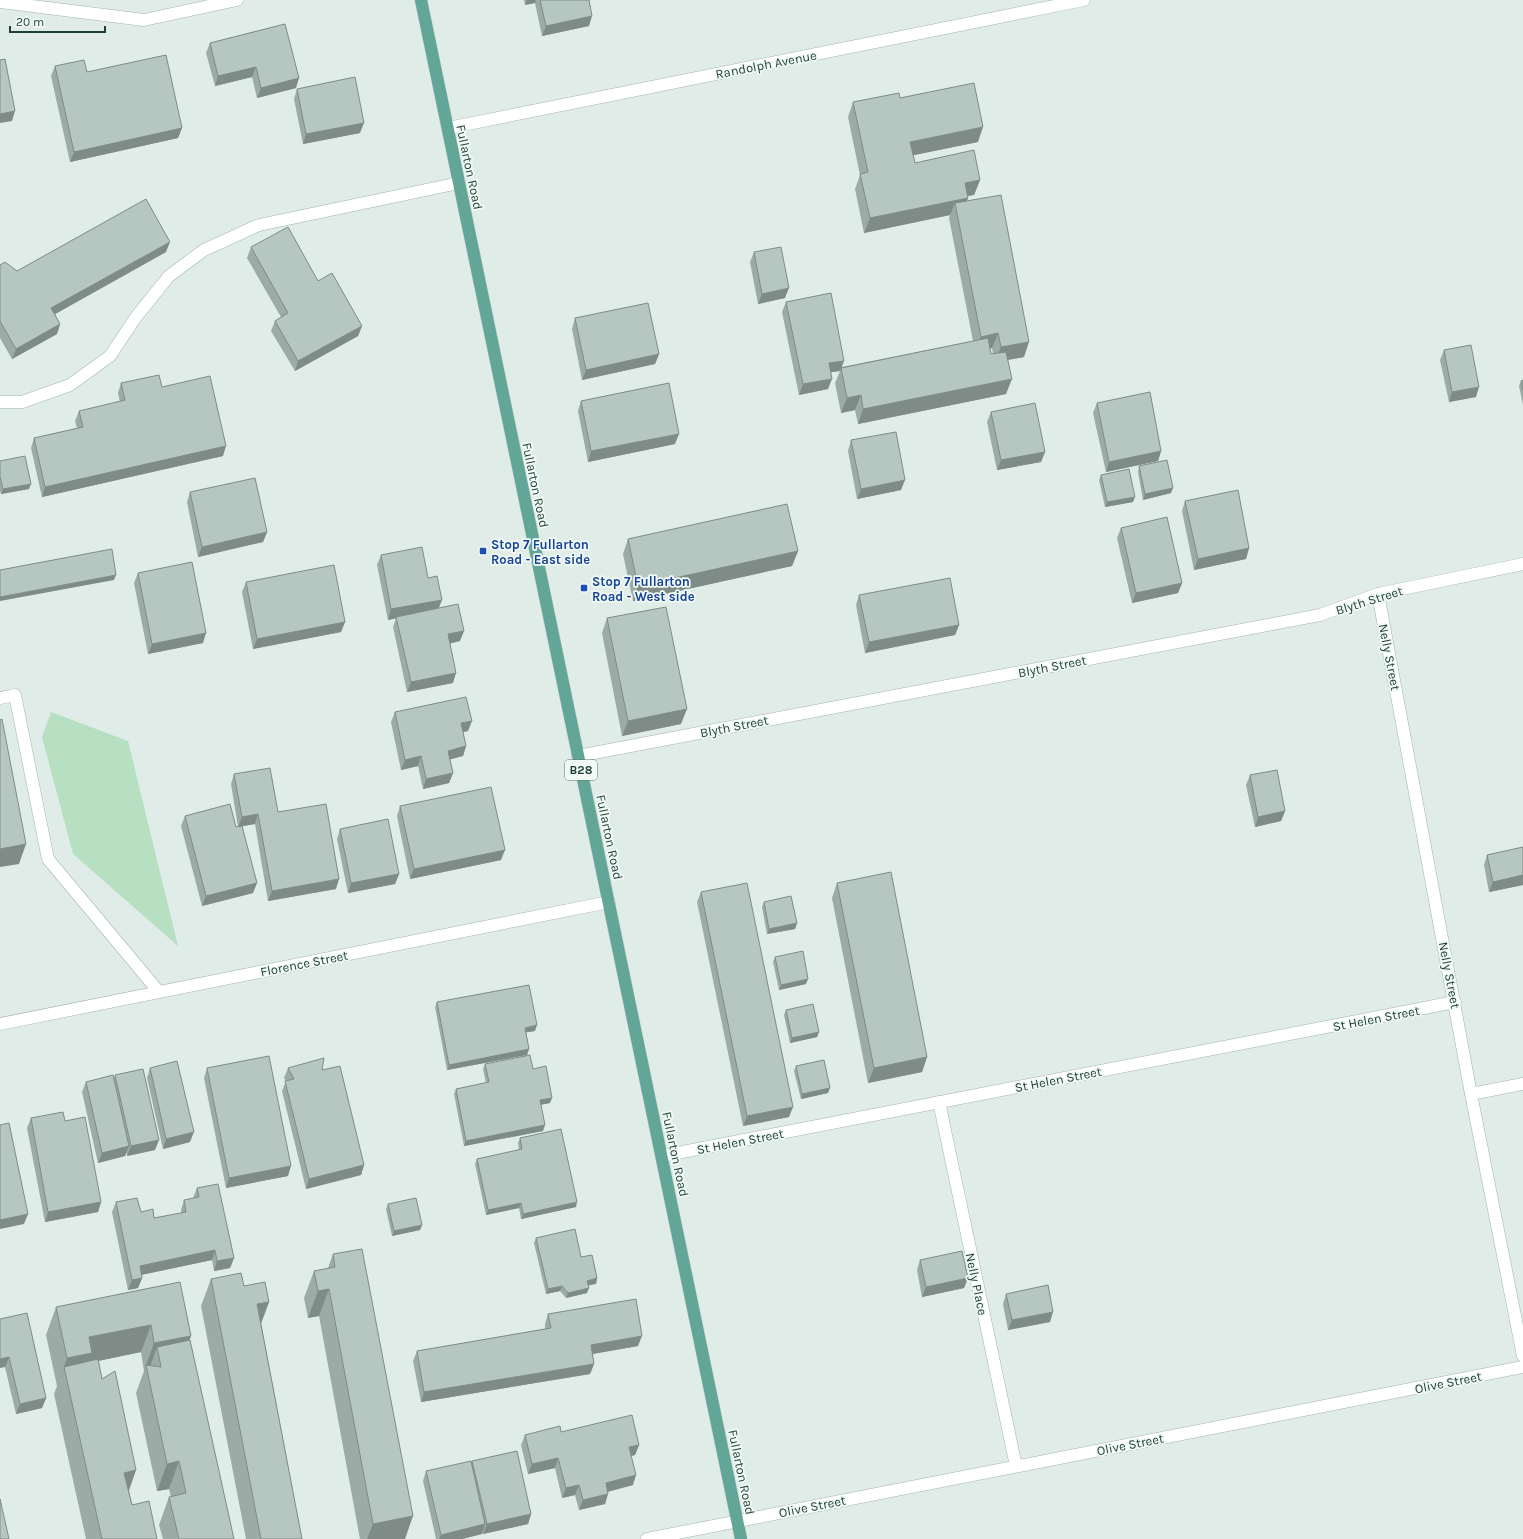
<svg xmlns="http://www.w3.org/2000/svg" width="1523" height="1539" font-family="Karla,sans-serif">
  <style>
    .green { fill: #b7e0c3 }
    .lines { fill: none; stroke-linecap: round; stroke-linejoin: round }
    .lane-casing { stroke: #a2b4af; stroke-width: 13 }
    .street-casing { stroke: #a2b4af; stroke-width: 13 }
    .primary-casing { stroke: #c0c9c7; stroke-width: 13 }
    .lane { stroke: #fff; stroke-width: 12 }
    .street { stroke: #fff; stroke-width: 12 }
    .primary { stroke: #61a697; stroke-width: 12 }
    .wall { fill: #9caba5; fill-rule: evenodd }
    .shaded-wall { fill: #7f8b86 }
    .building { fill: #b5c7c0; stroke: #7f8b86 }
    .transit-dot { fill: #1a4fb4; stroke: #f1f9f5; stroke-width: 1.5 }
    .labels { text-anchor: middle; stroke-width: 3.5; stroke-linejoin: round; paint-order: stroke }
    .shield { fill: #f1f9f5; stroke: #5e7670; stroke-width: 1 }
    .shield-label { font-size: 12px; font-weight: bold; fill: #1f3e37 }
    .street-label { font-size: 13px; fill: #1f3e37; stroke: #f1f9f5 }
    .transit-label { font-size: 13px; font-weight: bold; fill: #164399; stroke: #f1f9f5; text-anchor: start }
  </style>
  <rect width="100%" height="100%" fill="#e0ece7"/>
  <path class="green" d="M51 712 128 741 178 946 73 854 42 737Z"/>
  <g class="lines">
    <defs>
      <g id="lane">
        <path d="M0 402H22L70 385 110 356 136 317 169 276 204 250 259 225 459 183"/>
        <path d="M0 698 15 695 48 859 159 992"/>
      </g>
      <g id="street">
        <path d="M0 2 144 20 237 0"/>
        <path d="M448 128 1084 0"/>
        <path d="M1378 594 1471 1094 1523 1356"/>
        <path d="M578 756 1320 615 1378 594 1523 564"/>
        <path d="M0 1024 609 902"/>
        <path d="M1471 1094 1523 1084"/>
        <path d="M939 1102 1016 1466"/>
        <path d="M662 1156 1455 1002"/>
        <path d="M647 1539 1523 1367"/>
      </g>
      <path id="primary" d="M421 0 741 1539"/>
    </defs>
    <use href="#lane" class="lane-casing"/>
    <use href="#street" class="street-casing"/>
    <use href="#primary" class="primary-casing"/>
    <use href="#lane" class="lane"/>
    <use href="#street" class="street"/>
    <use href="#primary" class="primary"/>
  </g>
  <g class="wall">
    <path d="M524 0H589V26L542 36 535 3 525 5Z"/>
    <path d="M285 24 296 88 257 98 252 77 215 86 206 53 210 43Z"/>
    <path d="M55 66 87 72 182 128 178 138 70 162 51 76Z"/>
    <path d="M297 89 360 133 303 144 294 99Z"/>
    <path d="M900 98 978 142 913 155 915 163 980 180 974 195 967 196 968 198 967 201 1024 357 1008 360 1006 394 858 424 855 410 841 413 835 383 840 371 831 372 828 389 799 395 782 312 786 302 842 367 973 341 949 218 950 215 864 233 855 189 860 175 848 117 853 102ZM992 348 993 354H991L990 349Z"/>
    <path d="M251 247 318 281 362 326 358 336 295 371 271 331 275 321 281 317 247 258Z"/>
    <path d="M166 252 55 314 60 324 57 334 12 359 0 338V265L17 271Z"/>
    <path d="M754 252 785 298 758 304 750 262Z"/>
    <path d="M575 318 659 354 655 364 582 380 572 329Z"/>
    <path d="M1444 350 1476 397 1449 402 1440 360Z"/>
    <path d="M1523 380V405L1519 386 1521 381Z"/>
    <path d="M121 383 162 387 223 456 42 497 31 448 34 438 77 428 75 421 79 411 120 402 118 393Z"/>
    <path d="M581 401 675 444 588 462 578 411Z"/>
    <path d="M1097 403 1161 451 1158 461 1106 472 1093 413Z"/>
    <path d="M991 412 1045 452 1041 462 997 470 987 422Z"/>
    <path d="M851 440 901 490 857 499 848 451Z"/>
    <path d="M0 461 29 489 1 494 0 491Z"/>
    <path d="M1139 466 1171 493 1143 500 1138 472Z"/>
    <path d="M1101 475 1133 502 1105 507 1099 480Z"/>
    <path d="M190 492 267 532 263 542 198 557 187 502Z"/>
    <path d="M1185 501 1249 548 1246 559 1194 570 1182 511Z"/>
    <path d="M1121 528 1182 583 1178 593 1132 603 1117 538Z"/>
    <path d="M628 539 798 551 792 566 633 601 623 554Z"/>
    <path d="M381 555 428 578 439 608 460 641 450 643 453 683 407 692 393 627 396 618 388 620 377 565Z"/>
    <path d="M138 573 203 643 148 654 134 583Z"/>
    <path d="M246 582 345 622 341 632 253 649 242 592Z"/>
    <path d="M859 595 959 625 955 635 865 653 856 605Z"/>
    <path d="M607 618 681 724 622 736 602 633Z"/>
    <path d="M395 712 468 731 463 732 466 746 463 756 450 759 453 773 449 783 423 789 418 766 401 770 391 722Z"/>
    <path d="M234 774 278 812 336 889 268 901 255 824 242 826 253 893 202 906 181 826 185 816 236 827H238L231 784Z"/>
    <path d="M1250 775 1285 811 1281 821 1255 827 1246 785Z"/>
    <path d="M400 806 501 860 410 879 397 816Z"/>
    <path d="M340 829 399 874 395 884 348 893 337 839Z"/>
    <path d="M1523 847V885L1489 892 1484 865 1487 855Z"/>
    <path d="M837 883 927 1057 922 1072 868 1083 832 898Z"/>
    <path d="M701 892 789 1117 743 1126 697 902Z"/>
    <path d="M764 902 797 923 795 929 767 934 762 907Z"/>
    <path d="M775 957 806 984 779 990 773 962Z"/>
    <path d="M437 1002 535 1031 526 1032 529 1049 527 1055 447 1070 435 1007Z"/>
    <path d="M786 1010 819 1032 817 1037 790 1043 784 1015Z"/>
    <path d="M485 1064 533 1069 550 1103 541 1105 543 1131 464 1146 454 1094 456 1089 486 1083 483 1069Z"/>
    <path d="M796 1066 828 1093 801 1099 794 1071Z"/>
    <path d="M150 1068 190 1142 163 1149 147 1078Z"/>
    <path d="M207 1068 288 1176 226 1188 204 1078Z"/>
    <path d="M288 1068 322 1070 364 1165 361 1175 306 1189 282 1091 286 1081 284 1078Z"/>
    <path d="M115 1075 155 1150 127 1156V1153L125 1156 98 1163 82 1092 86 1082 114 1078Z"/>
    <path d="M31 1118 65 1121 101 1202 98 1212 45 1222 27 1128Z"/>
    <path d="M520 1138 576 1207 521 1219 519 1208 486 1215 475 1164 477 1159 519 1150 518 1143Z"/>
    <path d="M197 1188 234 1258 230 1268 214 1271 212 1260 141 1275 142 1278 138 1288 128 1290 112 1212 116 1202 154 1218 181 1213V1210L184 1200 193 1198Z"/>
    <path d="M388 1204 422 1225 420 1230 392 1236 386 1209Z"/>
    <path d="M536 1238 581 1257 597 1278 596 1284 588 1285 587 1293 566 1298 560 1291 546 1294 534 1243Z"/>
    <path d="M333 1254 405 1539H360L319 1316 308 1318 304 1298 314 1271 328 1268Z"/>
    <path d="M920 1260 968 1278 964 1288 922 1297 917 1270Z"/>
    <path d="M211 1279 244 1286 269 1302 261 1323 302 1539H246L201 1306Z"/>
    <path d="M180 1282 189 1340 234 1539H163L159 1525 169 1497H171L169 1489 157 1491 136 1393 144 1371 141 1352 98 1361 102 1379 136 1470 129 1491 132 1505 157 1539H86L54 1394 57 1386 46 1335 56 1307Z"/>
    <path d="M1006 1294 1050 1322 1008 1330 1003 1304Z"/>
    <path d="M548 1314 638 1346 592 1354 594 1364 590 1374 421 1402 413 1361 417 1351 545 1329V1324Z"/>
    <path d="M0 1319 46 1398 42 1408 16 1414 5 1367Z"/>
    <path d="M561 1432 639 1445 635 1455 631 1456 633 1485 608 1492 605 1504 579 1510 575 1495 562 1498 555 1468 528 1474 521 1445 525 1435Z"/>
    <path d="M472 1461 531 1514 528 1524 483 1534V1532L482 1534 462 1539H436L423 1481 426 1471 471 1463Z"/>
  </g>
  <g class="shaded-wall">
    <path d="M527 0H536L535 3 525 5Z"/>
    <path d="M592 16 589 26 542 36 546 26Z"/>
    <path d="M256 67 252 77 215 86 218 76Z"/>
    <path d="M299 78 296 88 257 98 261 88Z"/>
    <path d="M15 111 12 121 0 123V114Z"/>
    <path d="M364 123 360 133 303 144 306 134Z"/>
    <path d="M983 127 978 142 905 157 910 142Z"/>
    <path d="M182 128 178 138 70 162 74 152Z"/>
    <path d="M980 180 974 195 959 197 965 183Z"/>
    <path d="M968 198 962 213 955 203 950 215 864 233 870 218Z"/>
    <path d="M170 242 166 252 48 318 51 308Z"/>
    <path d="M789 288 785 298 758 304 762 294Z"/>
    <path d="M60 324 57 334 12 359 16 349Z"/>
    <path d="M362 326 358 336 295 371 298 361Z"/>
    <path d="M998 333 992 348 975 352 981 337Z"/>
    <path d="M1029 342 1024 357 995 362 1001 347Z"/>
    <path d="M659 354 655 364 582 380 586 370Z"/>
    <path d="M844 361 841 369V368L840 371 825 373 829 363Z"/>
    <path d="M832 379 828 389 799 395 803 384Z"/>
    <path d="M1012 379 1006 394 858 424 863 409Z"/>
    <path d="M1479 387 1476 397 1449 402 1452 392Z"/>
    <path d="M861 395 855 410 841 413 847 398Z"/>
    <path d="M679 434 675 444 588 462 591 451Z"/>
    <path d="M226 446 223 456 42 497 45 487Z"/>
    <path d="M1161 451 1158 461 1106 472 1109 462Z"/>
    <path d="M1045 452 1041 462 997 470 1001 460Z"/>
    <path d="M905 480 901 490 857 499 861 489Z"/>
    <path d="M31 484 29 489 1 494 3 489Z"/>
    <path d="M1173 488 1171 493 1143 500 1145 494Z"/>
    <path d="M1135 497 1133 502 1105 507 1107 502Z"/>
    <path d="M267 532 263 542 198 557 202 547Z"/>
    <path d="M1249 548 1246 559 1194 570 1198 559Z"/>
    <path d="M798 551 792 566 633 601 638 586Z"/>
    <path d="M116 575 114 580 0 601V597Z"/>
    <path d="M1182 583 1178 593 1132 603 1136 593Z"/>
    <path d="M442 600 438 610 388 620 391 609Z"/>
    <path d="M345 622 341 632 253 649 257 639Z"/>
    <path d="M959 625 955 635 865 653 869 642Z"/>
    <path d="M464 631 460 641 444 645 448 634Z"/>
    <path d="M206 633 203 643 148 654 152 644Z"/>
    <path d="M456 673 453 683 407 692 411 682Z"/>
    <path d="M687 709 681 724 622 736 628 721Z"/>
    <path d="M472 721 468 731 458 733 461 723Z"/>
    <path d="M466 746 463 756 444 761 448 751Z"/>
    <path d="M421 756 418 766 401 770 405 760Z"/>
    <path d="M453 773 449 783 423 789 426 779Z"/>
    <path d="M1285 811 1281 821 1255 827 1258 817Z"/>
    <path d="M258 814 255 824 238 827 242 817Z"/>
    <path d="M26 844 19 864 0 867V849Z"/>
    <path d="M505 850 501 860 410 879 414 869Z"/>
    <path d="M399 874 395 884 348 893 351 883Z"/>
    <path d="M1523 875V885L1489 892 1493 882Z"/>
    <path d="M339 879 336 889 268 901 272 891Z"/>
    <path d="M257 883 253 893 202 906 206 896Z"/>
    <path d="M797 923 795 929 767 934 769 929Z"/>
    <path d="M808 979 806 984 779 990 781 985Z"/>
    <path d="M537 1025 535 1031 523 1033 525 1028Z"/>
    <path d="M819 1032 817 1037 790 1043 792 1038Z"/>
    <path d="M529 1049 527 1055 447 1070 449 1065Z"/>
    <path d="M927 1057 922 1072 868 1083 874 1068Z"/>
    <path d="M830 1088 828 1093 801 1099 802 1094Z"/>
    <path d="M552 1098 550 1103 538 1105 540 1100Z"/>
    <path d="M793 1107 789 1117 743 1126 747 1116Z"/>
    <path d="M545 1125 543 1131 464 1146 466 1141Z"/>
    <path d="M194 1132 190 1142 163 1149 166 1139Z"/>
    <path d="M159 1140 155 1150 127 1156 131 1146Z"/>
    <path d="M129 1146 125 1156 98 1163 102 1153Z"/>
    <path d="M364 1165 361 1175 306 1189 309 1179Z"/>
    <path d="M291 1166 288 1176 226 1188 229 1178Z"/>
    <path d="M101 1202 98 1212 45 1222 48 1212Z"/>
    <path d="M577 1202 576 1207 521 1219 523 1214Z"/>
    <path d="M521 1203 519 1208 486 1215 488 1210Z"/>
    <path d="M28 1214 24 1224 0 1229V1220Z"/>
    <path d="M422 1225 420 1230 392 1236 394 1231Z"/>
    <path d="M215 1250 212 1260 136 1276 140 1266Z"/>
    <path d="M234 1258 230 1268 214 1271 217 1261Z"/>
    <path d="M142 1278 138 1288 128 1290 132 1280Z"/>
    <path d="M597 1278 596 1284 585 1286 587 1281Z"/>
    <path d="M968 1278 964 1288 922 1297 926 1287Z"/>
    <path d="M562 1286 560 1291 546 1294 548 1289Z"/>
    <path d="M589 1288 587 1293 566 1298 568 1293Z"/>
    <path d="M329 1289 319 1316 308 1318 318 1291Z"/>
    <path d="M269 1302 259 1329 257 1304Z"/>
    <path d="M1053 1312 1050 1322 1008 1330 1012 1320Z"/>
    <path d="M151 1325 141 1352 88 1363 64 1367 57 1386 67 1358 89 1337Z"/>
    <path d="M191 1336 181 1363 157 1347 149 1370 146 1365 144 1371 154 1343Z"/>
    <path d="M642 1336 638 1346 587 1355 591 1345Z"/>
    <path d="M9 1357 5 1367 0 1368V1359Z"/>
    <path d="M594 1364 590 1374 421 1402 424 1392Z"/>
    <path d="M46 1398 42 1408 16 1414 20 1404Z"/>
    <path d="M639 1445 635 1455 626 1457 629 1447Z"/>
    <path d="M558 1458 555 1468 528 1474 532 1464Z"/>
    <path d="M179 1461 169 1489 157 1491 167 1464Z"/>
    <path d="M136 1470 126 1497 124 1473Z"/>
    <path d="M636 1475 633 1485 602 1493 606 1483Z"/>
    <path d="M579 1485 575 1495 562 1498 566 1488Z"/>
    <path d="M608 1494 605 1504 579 1510 583 1500Z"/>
    <path d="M531 1514 528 1524 483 1534 487 1524Z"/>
    <path d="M413 1516 405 1539H367L373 1524Z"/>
    <path d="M485 1524 482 1534 462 1539H439L441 1535Z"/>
  </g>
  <g class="building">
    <path d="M540 0H589L592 16 546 26Z"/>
    <path d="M285 24 299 78 261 88 256 67 218 76 210 43Z"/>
    <path d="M166 55 182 128 74 152 55 66 84 60 87 72Z"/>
    <path d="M5 59 15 111 0 114V60Z"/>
    <path d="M355 77 364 123 306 134 297 89Z"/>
    <path d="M974 83 983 127 910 142 915 163 974 150 980 180 965 183 968 198 870 218 860 174 868 172 853 102 899 93 900 98Z"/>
    <path d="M1001 195 1029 342 1001 347 998 333 981 337 955 203Z"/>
    <path d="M146 199 170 242 51 308 60 324 16 349 0 321V265L5 262 17 271Z"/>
    <path d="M288 227 318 281 332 273 362 326 298 361 275 321 288 313 251 247Z"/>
    <path d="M781 247 789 288 762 294 754 252Z"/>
    <path d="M831 293 844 361 829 363 832 379 803 384 786 302Z"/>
    <path d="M648 303 659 354 586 370 575 318Z"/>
    <path d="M988 338 991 354 1006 352 1012 379 863 409 861 395 847 398 841 368Z"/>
    <path d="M1471 345 1479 387 1452 392 1444 350Z"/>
    <path d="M159 375 162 387 210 376 226 446 45 487 34 438 83 427 79 411 125 400 121 383Z"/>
    <path d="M1523 380V390L1521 381Z"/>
    <path d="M669 383 679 434 591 451 581 401Z"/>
    <path d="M1150 392 1161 451 1109 462 1097 403Z"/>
    <path d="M1035 403 1045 452 1001 460 991 412Z"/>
    <path d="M896 432 905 480 861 489 851 440Z"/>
    <path d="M25 456 31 484 3 489 0 477V461Z"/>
    <path d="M1167 460 1173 488 1145 494 1139 466Z"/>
    <path d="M1129 469 1135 497 1107 502 1101 475Z"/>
    <path d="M255 478 267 532 202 547 190 492Z"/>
    <path d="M1238 490 1249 548 1198 559 1185 501Z"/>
    <path d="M787 504 798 551 638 586 628 539Z"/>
    <path d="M1167 517 1182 583 1136 593 1121 528Z"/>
    <path d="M422 547 428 578 437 576 442 600 391 609 381 555Z"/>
    <path d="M112 549 116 575 0 597V570Z"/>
    <path d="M192 562 206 633 152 644 138 573Z"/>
    <path d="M334 565 345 622 257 639 246 582Z"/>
    <path d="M950 578 959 625 869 642 859 595Z"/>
    <path d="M458 604 464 631 448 634 456 673 411 682 396 617Z"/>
    <path d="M666 607 687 709 628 721 607 618Z"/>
    <path d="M466 697 472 721 461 723 466 746 448 751 453 773 426 779 421 756 405 760 395 712Z"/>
    <path d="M2 719 26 844 0 849V720Z"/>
    <path d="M270 768 278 812 326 804 339 879 272 891 258 814 242 817 234 774Z"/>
    <path d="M1277 770 1285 811 1258 817 1250 775Z"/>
    <path d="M491 787 505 850 414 869 400 806Z"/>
    <path d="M230 804 236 827 242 826 257 883 206 896 185 816Z"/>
    <path d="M388 819 399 874 351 883 340 829Z"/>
    <path d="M1523 847V875L1493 882 1487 855Z"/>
    <path d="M891 872 927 1057 874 1068 837 883Z"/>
    <path d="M747 883 793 1107 747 1116 701 892Z"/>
    <path d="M791 896 797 923 769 929 764 902Z"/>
    <path d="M803 951 808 979 781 985 775 957Z"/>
    <path d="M529 985 537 1025 525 1028 529 1049 449 1065 437 1002Z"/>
    <path d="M813 1004 819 1032 792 1038 786 1010Z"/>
    <path d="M530 1055 533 1069 546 1066 552 1098 540 1100 545 1125 466 1141 456 1089 489 1082 485 1064Z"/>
    <path d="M269 1056 291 1166 229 1178 207 1068Z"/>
    <path d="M324 1058 322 1070 340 1066 364 1165 309 1179 285 1081 294 1079 288 1068Z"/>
    <path d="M824 1060 830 1088 802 1094 796 1066Z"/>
    <path d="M177 1061 194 1132 166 1139 150 1068Z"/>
    <path d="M143 1069 159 1140 131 1146 115 1075Z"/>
    <path d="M113 1075 129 1146 102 1153 86 1082Z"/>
    <path d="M63 1112 65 1121 85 1117 101 1202 48 1212 31 1118Z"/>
    <path d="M9 1123 28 1214 0 1220V1125Z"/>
    <path d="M561 1129 577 1202 523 1214 521 1203 488 1210 477 1159 522 1149 520 1138Z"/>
    <path d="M218 1184 234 1258 217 1261 215 1250 140 1266 142 1278 132 1280 116 1202 137 1198 141 1212 153 1209 154 1218 186 1212 184 1200 199 1197 197 1188Z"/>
    <path d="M416 1198 422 1225 394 1231 388 1204Z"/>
    <path d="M575 1229 581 1257 592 1255 597 1278 587 1281 589 1288 568 1293 562 1286 548 1289 536 1238Z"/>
    <path d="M362 1249 413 1516 373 1524 329 1289 318 1291 314 1271 335 1267 333 1254Z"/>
    <path d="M962 1251 968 1278 926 1287 920 1260Z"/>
    <path d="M241 1273 244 1286 265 1282 269 1302 257 1304 302 1539H261L211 1279Z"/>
    <path d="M180 1282 191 1336 154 1343 151 1325 89 1337 92 1353 67 1358 56 1307Z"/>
    <path d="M1048 1285 1053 1312 1012 1320 1006 1294Z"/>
    <path d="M636 1299 642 1336 591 1345 594 1364 424 1392 417 1351 551 1328 548 1314Z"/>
    <path d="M27 1313 46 1398 20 1404 9 1357 0 1359V1319Z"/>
    <path d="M190 1340 234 1539H179L169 1497 186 1493 179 1461 167 1464 146 1365 161 1367 157 1347Z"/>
    <path d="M98 1359 102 1379 115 1371 136 1470 124 1473 132 1505 149 1501 157 1539H102L64 1367Z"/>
    <path d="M632 1415 639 1445 629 1447 636 1475 606 1483 608 1494 583 1500 579 1485 566 1488 558 1458 532 1464 525 1435 560 1426 561 1432Z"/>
    <path d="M517 1451 531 1514 487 1524 472 1461Z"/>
    <path d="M471 1461 485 1524 441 1535 426 1471Z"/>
    <path d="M0 1499 9 1539H0Z"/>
  </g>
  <g class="transit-dot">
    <rect x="479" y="547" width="8" height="8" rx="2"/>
    <rect x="580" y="584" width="8" height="8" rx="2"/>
  </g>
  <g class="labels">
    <rect class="shield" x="565" y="760" width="32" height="20" rx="3"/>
    <g class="shield-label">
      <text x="581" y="774">B28</text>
    </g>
    <g class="street-label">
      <text transform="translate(766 64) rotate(-11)" y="5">Randolph Avenue</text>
      <text transform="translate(470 167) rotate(78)" y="5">Fullarton Road</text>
      <text transform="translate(536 485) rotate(78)" y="5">Fullarton Road</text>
      <text transform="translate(1369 600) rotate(-17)" y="5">Blyth Street</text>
      <text transform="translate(1390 657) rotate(79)" y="5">Nelly Street</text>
      <text transform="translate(1052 666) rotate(-11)" y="5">Blyth Street</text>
      <text transform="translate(734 726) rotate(-11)" y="5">Blyth Street</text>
      <text transform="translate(610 837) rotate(78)" y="5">Fullarton Road</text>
      <text transform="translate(304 963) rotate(-11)" y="5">Florence Street</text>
      <text transform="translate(1450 975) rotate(79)" y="5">Nelly Street</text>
      <text transform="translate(1376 1018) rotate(-11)" y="5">St Helen Street</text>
      <text transform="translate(1058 1079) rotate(-11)" y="5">St Helen Street</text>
      <text transform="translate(740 1141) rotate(-11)" y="5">St Helen Street</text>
      <text transform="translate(676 1154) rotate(78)" y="5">Fullarton Road</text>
      <text transform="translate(977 1284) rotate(78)" y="5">Nelly Place</text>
      <text transform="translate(1448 1382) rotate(-11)" y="5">Olive Street</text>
      <text transform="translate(1130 1444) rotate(-11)" y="5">Olive Street</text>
      <text transform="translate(742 1472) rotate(78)" y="5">Fullarton Road</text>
      <text transform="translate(812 1506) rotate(-11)" y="5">Olive Street</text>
    </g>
    <g class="transit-label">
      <text x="491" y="549">Stop 7 Fullarton<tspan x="491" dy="15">Road - East side</tspan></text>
      <text x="592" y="586">Stop 7 Fullarton<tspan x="592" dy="15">Road - West side</tspan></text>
    </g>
  </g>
  <path d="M10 26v6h95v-6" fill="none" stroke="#1f3e37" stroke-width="2"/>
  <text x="16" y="26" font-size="12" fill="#1f3e37" stroke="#f1f9f5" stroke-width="3" paint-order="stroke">20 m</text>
</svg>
